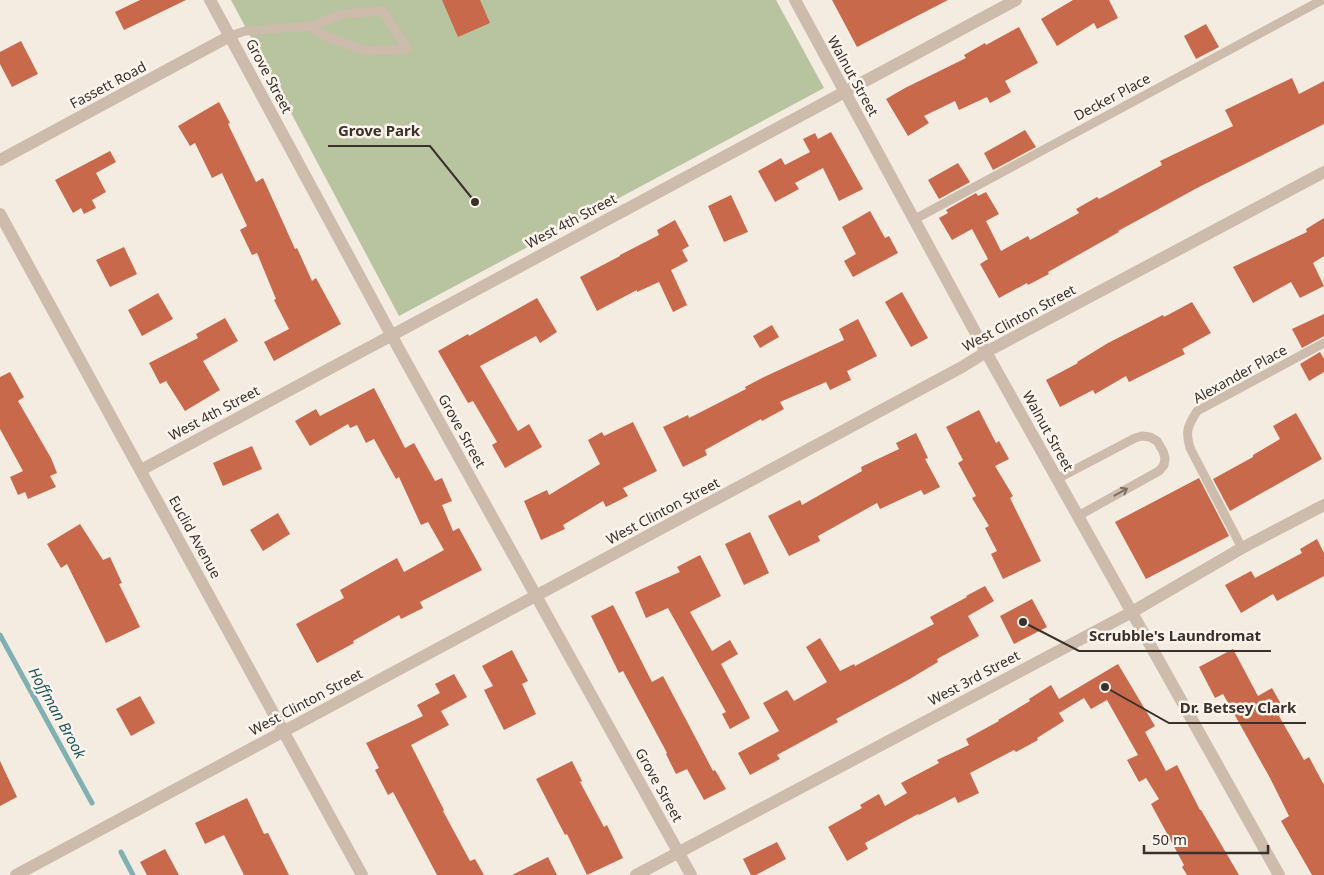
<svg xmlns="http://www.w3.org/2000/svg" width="1324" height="875" font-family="'Noto Sans',sans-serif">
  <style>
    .green { fill: #b8c4a0 }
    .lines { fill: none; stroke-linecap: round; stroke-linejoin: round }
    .stream { stroke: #7fb0b2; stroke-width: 5 }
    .building { fill: #c8694b }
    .service { stroke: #cdbbac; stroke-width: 9 }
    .minor { stroke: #cdbbac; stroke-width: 12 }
    .tertiary { stroke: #cdbbac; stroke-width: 12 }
    .oneway { stroke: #7d6f65 }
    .labels { text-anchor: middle; stroke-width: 5; stroke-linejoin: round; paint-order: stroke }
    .street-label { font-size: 14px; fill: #3b302b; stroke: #fbf5ee }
    .water-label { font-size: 15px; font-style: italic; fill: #1f5a5e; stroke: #fbf5ee }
    .leader { fill: none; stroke: #3b302b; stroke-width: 2 }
    .callout-dot { fill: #3b302b; stroke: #fbf5ee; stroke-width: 2 }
    .callout-label { font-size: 15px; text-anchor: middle; font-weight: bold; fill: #3b302b; stroke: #fbf5ee; stroke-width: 5; stroke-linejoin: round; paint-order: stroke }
  </style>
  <rect width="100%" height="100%" fill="#f4ebe1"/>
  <path class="green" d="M231 0H776L824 88 399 316Z"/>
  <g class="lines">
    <g class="stream">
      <path d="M0 635 92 803"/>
      <path d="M121 852 133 875"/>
    </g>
  </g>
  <g class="building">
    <path d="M140 0H186L124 30 115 12Z"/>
    <path d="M442 0H480L490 23 458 37Z"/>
    <path d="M832 0H948L857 47Z"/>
    <path d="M1073 0H1109L1118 18 1097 29 1094 23 1057 46 1041 19Z"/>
    <path d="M1206 24 1219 47 1196 59 1184 36Z"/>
    <path d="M1019 27 1038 63 1005 81 1011 92 990 103 987 97 959 110 955 101 924 116 929 123 908 136 886 99 905 88 966 58 964 55 985 43 986 45Z"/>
    <path d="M21 41 38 74 12 87 0 64V52Z"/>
    <path d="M1292 78 1299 94 1324 81V124L1199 187 1118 231 1119 232 1048 272 1049 274 1028 285 1027 283 999 298 980 264 988 259 972 229 952 240 939 218 948 213 946 210 976 193 978 196 986 192 999 214 986 221 1001 251 1028 236 1030 240 1079 213 1076 209 1097 197 1099 199 1162 165 1160 161 1233 126 1225 110Z"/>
    <path d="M219 102 230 123 228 124 256 182 263 178 295 249 297 248 312 281 316 278 341 324 274 361 264 342 289 329 274 300 276 299 257 253 252 255 240 230 247 226 222 173 212 178 195 143 190 146 178 126Z"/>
    <path d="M1025 130 1036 147 993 170 984 153Z"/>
    <path d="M831 132 863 189 839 201 823 168 795 183 799 189 775 202 758 171 781 158 785 165 810 152 803 139 815 133 818 139Z"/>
    <path d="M110 151 116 162 96 173 106 192 92 200 96 208 84 214 81 208 73 213 55 180Z"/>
    <path d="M958 163 970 182 939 199 928 180Z"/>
    <path d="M731 195 748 232 724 242 708 206Z"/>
    <path d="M870 211 885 238 889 236 898 253 853 277 844 261 856 254 842 227Z"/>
    <path d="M1324 218V256L1313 263 1324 286 1300 298 1291 282 1253 303 1233 267 1307 232 1306 229Z"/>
    <path d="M675 220 689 246 682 250 688 261 671 270 687 305 673 312 659 282 637 292V290L597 311 580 277 620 256V255L659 235 657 230Z"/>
    <path d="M124 247 137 274 110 287 96 260Z"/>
    <path d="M902 292 928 338 911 347 885 302Z"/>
    <path d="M158 293 173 319 142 336 128 310Z"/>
    <path d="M537 298 557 332 540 343 536 336 480 366 518 431 529 424 542 447 505 468 492 445 497 442 473 401 468 403 438 351 468 334 469 336Z"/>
    <path d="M1192 302 1211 333 1182 349 1185 354 1129 382 1126 376 1095 394 1093 390 1060 407 1046 380 1078 363 1077 362 1108 343 1163 315 1164 317Z"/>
    <path d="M1324 314V336L1302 348 1292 329Z"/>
    <path d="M225 318 238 341 203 361 220 390 185 411 166 381 160 384 149 363 198 338 196 334Z"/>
    <path d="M858 319 877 356 847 371 851 380 830 390 826 382 780 402 784 409 762 421 761 419 705 450 707 455 683 467 663 427 688 415 689 418 746 389 745 387 764 377 844 340 839 329Z"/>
    <path d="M772 325 779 337 760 348 753 336Z"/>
    <path d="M1320 352 1324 359V372L1309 381 1300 364Z"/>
    <path d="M10 372 24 397 18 401 51 458 57 473 50 476 56 487 28 499 25 492 18 495 10 477 23 471 0 429V377Z"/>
    <path d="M374 388 405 448 414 443 435 481 442 478 452 501 442 505 453 531 459 528 482 570 420 602 423 608 401 619 399 615 353 641 354 643 317 663 296 624 344 598 340 590 397 558 404 572 444 550 428 522 421 525 399 477 396 479 374 439 366 443 357 425 350 428 348 424 310 446 295 421 316 409 320 416Z"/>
    <path d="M979 410 996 443 999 441 1009 459 995 466 1013 496 1010 498 1041 561 1003 579 991 554 997 551 985 528 989 526 972 498 976 496 958 463 963 460 946 427Z"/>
    <path d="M1296 413 1322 459 1230 511 1213 479 1253 457V455L1280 439 1273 426Z"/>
    <path d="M633 422 657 471 623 488 628 496 606 507 603 501 563 525 565 529 541 540 524 501 547 490 549 495 600 464 588 440 602 432 604 436Z"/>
    <path d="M916 433 928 458 925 459 940 487 924 495 921 490 880 509 877 503 818 536 820 541 789 556 768 516 800 500 802 505 862 471 861 467 899 449 896 443Z"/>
    <path d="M252 446 262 469 223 486 213 463Z"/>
    <path d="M1199 478 1229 536 1146 579 1115 522Z"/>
    <path d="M278 513 290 534 263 551 250 530Z"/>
    <path d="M80 524 103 560 110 557 122 583 119 584 140 627 106 643 67 564 61 568 47 544Z"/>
    <path d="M750 532 769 573 744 585 725 544Z"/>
    <path d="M1317 539 1324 553V576L1277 601 1273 594 1241 613 1225 585 1251 571 1255 578 1302 553 1300 549Z"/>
    <path d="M700 555 721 596 690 612 712 651 730 640 738 654 721 664 750 718 730 729 722 714 726 712 668 608 646 618 635 592 680 572 677 567Z"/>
    <path d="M985 586 994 601 968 616 979 636 937 659 938 662 908 680 836 719 838 722 777 755 780 759 750 775 738 753 779 731 763 703 787 690 794 701 827 682 806 647 820 638 840 671 854 664 855 666 934 624 930 617 967 597 966 596Z"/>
    <path d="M1032 599 1047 627 1014 644 1000 616Z"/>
    <path d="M613 605 652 682 663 676 713 771 715 770 726 789 704 800 687 769 676 774 666 754 667 753 623 671 619 673 591 616Z"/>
    <path d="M1233 649 1258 696 1272 688 1286 713 1279 716 1304 760 1309 757 1324 785V875H1312L1281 821 1289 816 1270 778 1223 694 1215 698 1199 667Z"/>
    <path d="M512 650 528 681 522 684 536 714 504 730 484 690 493 686 482 666Z"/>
    <path d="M1118 664 1155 726 1145 732 1166 771 1177 765 1200 810H1201L1239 875H1187L1182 867 1184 865 1151 804 1159 799 1146 778 1139 782 1127 760 1138 755 1107 700 1091 709 1084 698 1059 713 1064 721 1037 738 1038 740 1016 752 1014 750 970 773 979 793 958 803 955 797 919 815 918 814 865 843 868 849 847 861 828 827 862 808 860 805 879 794 885 806 907 793 901 783 939 763 937 760 969 745 966 739 999 721 998 720 1030 701 1029 699 1051 685 1059 699Z"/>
    <path d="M454 674 467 697 441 711 449 725 411 745 444 810 443 811 470 861 475 859 484 875H437L393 792 388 795 375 770 379 768 366 743 423 716 417 705 440 693 435 684Z"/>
    <path d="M140 696 155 723 131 736 116 709Z"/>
    <path d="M0 761 17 797 0 806Z"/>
    <path d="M572 761 582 781 580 782 604 827 607 825 623 858 587 875 567 834 565 835 536 779Z"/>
    <path d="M247 798 264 834 268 833 289 875H244L224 835 205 844 195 823Z"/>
    <path d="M777 842 786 859 756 875H751L743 859Z"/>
    <path d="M165 849 179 875H147L140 862Z"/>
    <path d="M548 857 557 875H512Z"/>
  </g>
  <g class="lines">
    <g class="service">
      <path d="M230 36 245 31 312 26 322 35 366 51 407 49 383 11 343 14 312 26"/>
      <path d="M915 219 1322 0"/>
      <path d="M1057 479 1135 438 1142 436 1150 437 1157 441 1163 451 1165 458 1164 465 1159 471 1078 516"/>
      <path d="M1242 548 1190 448C1185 430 1188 426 1197 411L1324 343"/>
    </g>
    <g class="minor">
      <path d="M210 0 400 351 691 875"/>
      <path d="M0 160 230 36"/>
      <path d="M0 214 362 875"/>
      <path d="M141 470 1016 0"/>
      <path d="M16 875 962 367 986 352 1324 172"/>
      <path d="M636 875 1132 612 1242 548 1324 505"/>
    </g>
    <path class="tertiary" d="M795 0 986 352 1279 875"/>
  </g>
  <defs><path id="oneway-shaft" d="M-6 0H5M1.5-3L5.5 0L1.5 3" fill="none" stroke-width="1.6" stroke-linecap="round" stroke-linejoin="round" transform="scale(1.25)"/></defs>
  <use class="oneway" href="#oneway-shaft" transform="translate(1121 492) rotate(-29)"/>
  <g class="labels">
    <g class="street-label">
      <text transform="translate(269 76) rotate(62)" y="5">Grove Street</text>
      <text transform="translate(853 76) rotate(61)" y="5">Walnut Street</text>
      <text transform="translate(108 85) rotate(-28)" y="5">Fassett Road</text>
      <text transform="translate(1112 97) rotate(-28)" y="5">Decker Place</text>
      <text transform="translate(571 221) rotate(-28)" y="5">West 4th Street</text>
      <text transform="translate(1019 318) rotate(-28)" y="5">West Clinton Street</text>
      <text transform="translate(1240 374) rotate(-29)" y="5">Alexander Place</text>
      <text transform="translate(214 413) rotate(-28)" y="5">West 4th Street</text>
      <text transform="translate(462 431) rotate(61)" y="5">Grove Street</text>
      <text transform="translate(1048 431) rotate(61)" y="5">Walnut Street</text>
      <text transform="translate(663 511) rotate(-28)" y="5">West Clinton Street</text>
      <text transform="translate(195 537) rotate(61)" y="5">Euclid Avenue</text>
      <text transform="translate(974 678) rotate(-28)" y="5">West 3rd Street</text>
      <text transform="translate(306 702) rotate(-28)" y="5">West Clinton Street</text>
      <text transform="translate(659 785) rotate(61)" y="5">Grove Street</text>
    </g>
    <g class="water-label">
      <text transform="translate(57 713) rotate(61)" y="5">Hoffman Brook</text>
    </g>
  </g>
  <path class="leader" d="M475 202L430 146H328M1023 622L1079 651H1271M1105 687L1169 723H1306"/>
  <g class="callout-dot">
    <circle cx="475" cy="202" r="5"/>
    <circle cx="1023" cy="622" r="5"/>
    <circle cx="1105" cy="687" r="5"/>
  </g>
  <g class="callout-label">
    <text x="379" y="136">Grove Park</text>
    <text x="1175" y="641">Scrubble's Laundromat</text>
    <text x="1238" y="713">Dr. Betsey Clark</text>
  </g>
  <path d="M1144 845v8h124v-8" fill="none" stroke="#3b302b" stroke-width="2.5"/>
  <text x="1152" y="845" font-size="15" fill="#3b302b" stroke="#fbf5ee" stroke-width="4" paint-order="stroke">50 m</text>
</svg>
